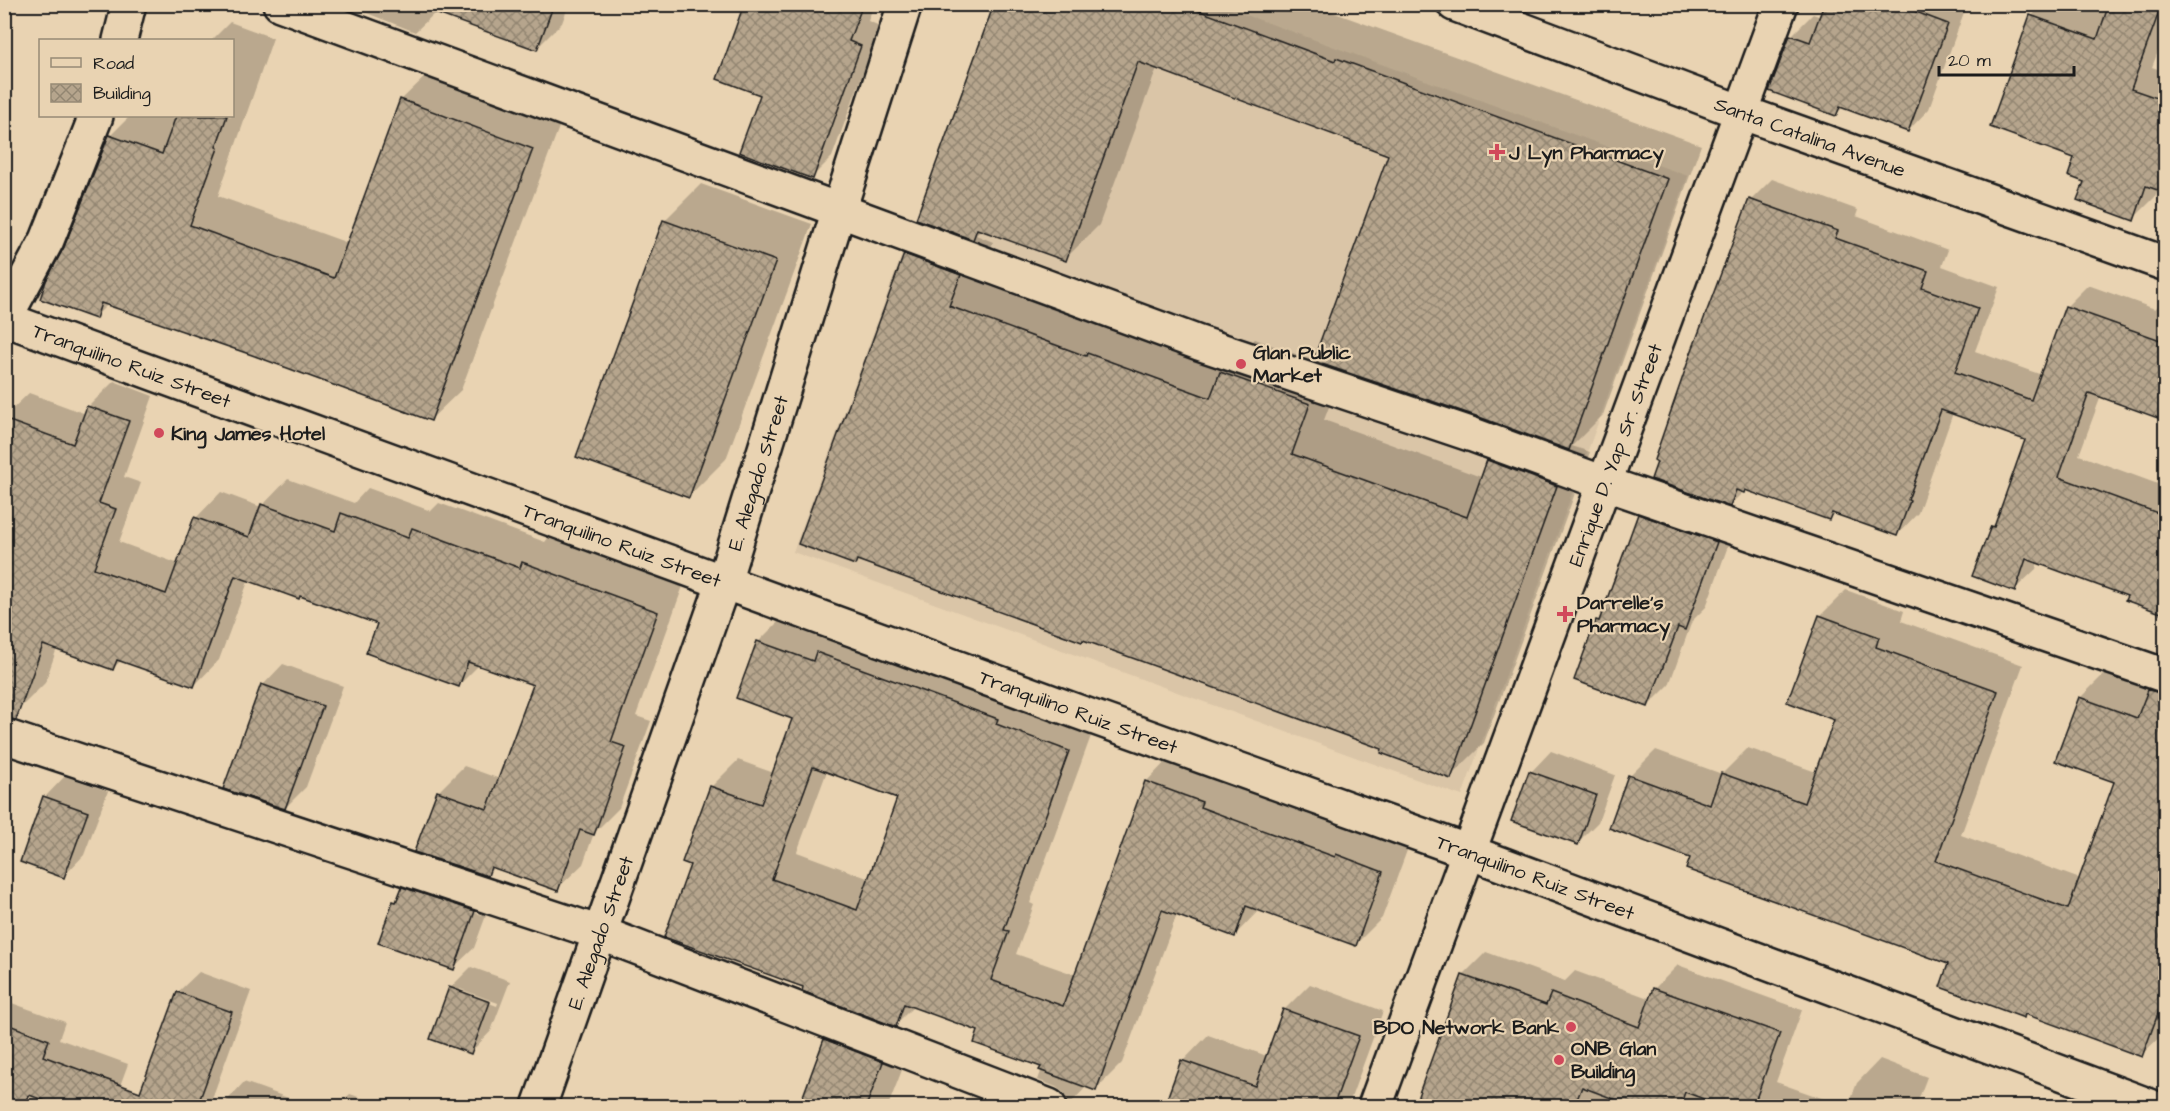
<svg xmlns="http://www.w3.org/2000/svg" width="2170" height="1111" font-family="'Architects Daughter',sans-serif">
  <style>
    .built { fill: #dac5a7 }
    .shadow { fill: #0003; fill-rule: evenodd }
    .building { fill: url(#building-cross-hatch); stroke: #1c1c1c; stroke-width: 1.5; fill-rule: evenodd }
    .lines { fill: none; stroke-linecap: round; stroke-linejoin: round }
    .minor-casing { stroke: #1c1c1c; stroke-width: 38 }
    .minor { stroke: #e9d3b2; stroke-width: 33 }
    .poi-dot { fill: #d1495b; stroke: #e9d3b2; stroke-width: 2 }
    .labels { text-anchor: middle; stroke-width: 4.5; stroke-linejoin: round; paint-order: stroke }
    .street-label { font-size: 20px; fill: #1c1c1c; stroke: #e9d3b2 }
    .poi-label { font-size: 20px; font-weight: bold; fill: #1c1c1c; stroke: #e9d3b2; text-anchor: start }
  </style>
  <defs>
    <pattern id="building-cross-hatch" width="8" height="8" patternUnits="userSpaceOnUse" patternTransform="scale(1.5)"><rect width="8" height="8" fill="#b6a58d"/><path d="M0 0l8 8M0 8l8-8" fill="none" stroke="#938672"/></pattern>
  </defs>
  <rect width="100%" height="100%" fill="#e9d3b2"/>
  <filter id="ink" filterUnits="userSpaceOnUse"><feTurbulence type="fractalNoise" baseFrequency=".0167" numOctaves="2"/><feDisplacementMap in="SourceGraphic" scale="12" xChannelSelector="R" yChannelSelector="G"/><feConvolveMatrix kernelMatrix="1 2 1 2 8 2 1 2 1" color-interpolation-filters="sRGB"/></filter>
  <g filter="url(#ink)">
    <path class="built" d="M993 5H1219L1688 176 1462 796 793 552Z"/>
    <g class="shadow">
      <path d="M344 4H569L562 23 537 48 436 12 415 32Z"/>
      <path d="M741 4H874L868 21 880 26 832 157 812 177 762 94 745 6Z"/>
      <path d="M996 4H1310L1701 145 1603 415 1572 446 1590 452 1484 743 1450 777 1384 748 859 559 855 563 905 255 935 224ZM1157 68 1390 154 1314 361 1255 339 1233 361 982 273 993 242 976 235 982 229 1065 259 1099 225ZM1343 370 1519 430 1489 461 1481 477 1324 420Z"/>
      <path d="M1826 4H1967L1929 109 1908 131 1843 107 1836 114 1791 36 1813 14 1821 17Z"/>
      <path d="M2043 4H2166V31L2152 67 2166 72V188L2158 189 2155 197 2133 219 2086 181 2032 16Z"/>
      <path d="M230 22 273 38 218 196 348 243 401 100 431 71 562 119 461 390 431 419 108 304 95 317 66 248 110 136 130 116H165L176 119 178 116H232V40H212Z"/>
      <path d="M1772 179 1858 210 1856 216 1948 250 1942 266 1999 287 1975 351 2042 375 2067 306 2088 285 2155 309 2166 299V420L2101 396 2079 455 2166 487V613L2129 595 2038 562 2036 569 2014 590 1992 526 1997 521 2027 440 1953 413 1918 513 1897 535 1835 512 1829 519 1746 489 1730 505 1751 200Z"/>
      <path d="M701 184 812 224 726 459 689 496 664 221Z"/>
      <path d="M114 381 153 396 124 477 141 483 119 542 179 564 196 518 221 492 261 507 288 479 354 503 368 488 431 511 439 503 545 542 549 537 683 586 636 716 651 721 619 808 594 833 583 864 557 889 495 867 487 874 438 792 464 766 500 779 535 684 480 664 459 685 379 623 301 595 249 579 219 660 194 686 122 660 113 668 57 648 45 683 19 709 4 507V417L29 393 86 414 88 407Z"/>
      <path d="M1660 495 1737 521 1706 607 1692 621 1669 685 1648 706 1576 679 1598 620 1603 615 1639 515Z"/>
      <path d="M1846 590 1904 611 1901 621 2023 665 1961 835 2080 879 2116 781 2080 698 2106 672 2166 682V1031L2141 1055 2027 1013 2024 1016 1950 963 1692 857 1630 776 1656 750 1722 774 1748 748 1816 772 1836 719 1820 616Z"/>
      <path d="M785 615 1095 725 1030 903 1034 905 1016 954 1076 975 1146 782 1172 755 1409 845 1382 918 1356 944 1260 909 1235 935 1177 914 1122 1063 1096 1089 1087 1086 1069 1105 1064 1093 1056 1087 1038 1080 1043 1066 980 1031 914 1006 895 1025 805 987 692 864 711 787 738 760 774 773 794 718 738 698 759 641ZM827 771 899 797 870 879 797 852Z"/>
      <path d="M283 664 343 686 306 787 285 808 263 685Z"/>
      <path d="M1551 751 1615 775 1598 822 1577 843 1531 772Z"/>
      <path d="M65 776 108 791 84 855 64 876 45 797Z"/>
      <path d="M424 867 495 891 474 948 453 968 395 902 400 897 403 888ZM410 888 483 912 482 915 410 891Z"/>
      <path d="M1486 952 1565 981 1575 971 1651 999 1655 988 1678 965 1802 1010 1776 1082 1844 1106H1415L1463 975Z"/>
      <path d="M471 967 510 981 491 1031 471 1052 450 988ZM460 989 498 1003 497 1006 460 992Z"/>
      <path d="M199 972 251 991 210 1104 208 1106H139L178 992Z"/>
      <path d="M1310 984 1383 1011 1348 1106H1166L1183 1061 1208 1035 1267 1056 1284 1010Z"/>
      <path d="M9 1002 65 1022 59 1039 128 1064 114 1102 4 1085V1006Z"/>
      <path d="M846 1019 902 1041 893 1067 902 1070 888 1106H801L825 1040Z"/>
      <path d="M1880 1059 1927 1077 1916 1106H1848L1857 1083Z"/>
      <path d="M244 1082 310 1106H222Z"/>
      <path d="M350 1094 384 1106H337Z"/>
    </g>
    <g class="building">
      <path d="M425 4H554L537 50 424 9Z"/>
      <path d="M744 4H863L849 41 861 46 813 179 739 152 760 95 717 79Z"/>
      <path d="M994 4H1181L1335 61 1336 58 1668 179 1569 450 1479 417 1313 361 1388 155 1138 62 1066 261 977 229 973 240 916 219Z"/>
      <path d="M1824 4H1895L1948 24 1908 132 1840 107 1836 116 1769 91 1790 35 1810 42Z"/>
      <path d="M2109 4H2162L2131 89 2166 101V193L2146 186 2134 221 2077 200 2084 182 2068 176 2074 158 1990 127 2030 15 2097 39Z"/>
      <path d="M400 99 533 149 431 421 252 355 101 303 96 319 40 299 46 281 64 247 109 135 162 154 176 116H227L216 147 218 148 190 225 334 278Z"/>
      <path d="M1749 199 1838 231 1835 238 1928 271 1922 288 1978 308 1955 372 2031 400 2065 306 2166 342V421L2089 393 2059 477 2166 516V615L2125 600 2127 596 2026 559 2015 592 1972 576 1991 526 1994 527 2025 440 1941 410 1908 500 1910 501 1897 536 1832 513 1829 520 1745 490 1744 493 1736 490 1730 507 1651 479 1657 462 1654 460 1691 353Z"/>
      <path d="M663 220 776 261 689 498 576 457Z"/>
      <path d="M904 254 961 275 949 306 1086 356 1087 353 1210 398 1220 372 1310 404 1292 454 1467 517 1487 460 1557 486 1451 779 1381 753 1382 749 1083 640 1082 642 857 560 855 565 798 544Z"/>
      <path d="M87 406 129 421 99 503 116 509 94 568 166 594 194 517 249 537 261 504 335 531 341 513 408 538 412 528 520 568 522 562 658 612 611 742 626 747 594 835 580 830 558 891 491 867 488 876 414 852 437 791 487 809 533 685 468 662 459 687 366 653 377 624 300 596 299 599 235 576 194 687 117 660 113 670 43 645 16 720 4 718V419L73 444Z"/>
      <path d="M1638 514 1717 542 1685 630 1678 627 1648 707 1574 680 1596 620 1599 621Z"/>
      <path d="M1819 615 1879 637 1876 647 1998 691 1936 861 2068 909 2114 782 2055 761 2079 697 2137 718 2148 690 2166 694V992L2142 1057 2025 1014 2024 1018 1940 987 1948 964 1686 869 1690 858 1609 828 1628 775 1710 805 1721 773 1804 803 1834 720 1787 702Z"/>
      <path d="M757 641 813 661 816 652 998 719 996 724 1069 751 1004 930 1009 931 991 980 1063 1006 1145 781 1202 802 1200 807 1335 857 1336 854 1383 872 1356 946 1246 906 1235 937 1162 910 1096 1091 1039 1070 1041 1067 974 1043 978 1031 904 1004 896 1027 802 991 803 987 664 937 690 865 682 862 710 786 761 804 792 719 736 698ZM813 767 897 798 857 910 772 879Z"/>
      <path d="M261 684 323 706 285 809 223 789Z"/>
      <path d="M1529 771 1596 795 1578 845 1511 821Z"/>
      <path d="M43 796 88 812 64 878 20 862Z"/>
      <path d="M402 887 475 911 454 970 378 943 393 901 396 902Z"/>
      <path d="M1462 975 1546 1005 1551 993 1639 1027 1653 988 1780 1033 1753 1107H1725L1685 1092 1680 1107H1635L1582 1087 1574 1107H1414Z"/>
      <path d="M449 987 490 1002 471 1054 430 1039Z"/>
      <path d="M177 992 232 1012 197 1107H62L29 1095 25 1107H4V1023L49 1040 43 1056 140 1092Z"/>
      <path d="M1283 1009 1359 1036 1333 1107H1164L1181 1060 1255 1086Z"/>
      <path d="M824 1039 883 1062 866 1107H799Z"/>
    </g>
    <g class="lines">
      <defs>
        <g id="minor">
          <path d="M280 4 1199 343 1473 435 1604 483 2166 676"/>
          <path id="s1" d="M1454 4 1741 112 2166 264"/>
          <path d="M120 40 129 4"/>
          <path id="s2" d="M5 319 1073 710 1469 852 2150 1106"/>
          <path d="M4 320 47 240 96 116"/>
          <path d="M4 736 600 933 1049 1106"/>
          <path id="s3" d="M539 1106 724 581 839 210 905 4"/>
          <path id="s4" d="M1375 1106 1781 4"/>
        </g>
      </defs>
      <use href="#minor" class="minor-casing"/>
      <use href="#minor" class="minor"/>
    </g>
  </g>
  <g class="poi-dot">
    <path d="M1494 143h6v6h6v6h-6v6h-6v-6h-6v-6h6z"/>
    <circle cx="1241" cy="364" r="6"/>
    <circle cx="159" cy="433" r="6"/>
    <path d="M1562 605h6v6h6v6h-6v6h-6v-6h-6v-6h6z"/>
    <circle cx="1571" cy="1027" r="6"/>
    <circle cx="1559" cy="1060" r="6"/>
  </g>
  <g class="labels">
    <g class="street-label">
      <text dy="7" stroke="none"><textPath href="#s1" startOffset="380">Santa Catalina Avenue</textPath></text>
      <text dy="7" stroke="none"><textPath href="#s2" startOffset="135">Tranquilino Ruiz Street</textPath></text>
      <text dy="7" stroke="none"><textPath href="#s4" startOffset="694">Enrique D. Yap Sr. Street</textPath></text>
      <text dy="7" stroke="none"><textPath href="#s3" startOffset="670">E. Alegado Street</textPath></text>
      <text dy="7" stroke="none"><textPath href="#s2" startOffset="657">Tranquilino Ruiz Street</textPath></text>
      <text dy="7" stroke="none"><textPath href="#s2" startOffset="1143">Tranquilino Ruiz Street</textPath></text>
      <text dy="7" stroke="none"><textPath href="#s2" startOffset="1629">Tranquilino Ruiz Street</textPath></text>
      <text dy="7" stroke="none"><textPath href="#s3" startOffset="184">E. Alegado Street</textPath></text>
    </g>
    <g class="poi-label">
      <text x="1509" y="159">J Lyn Pharmacy</text>
      <text x="1253" y="359">Glan Public<tspan x="1253" dy="23">Market</tspan></text>
      <text x="171" y="440">King James Hotel</text>
      <text x="1577" y="609">Darrelle's<tspan x="1577" dy="23">Pharmacy</tspan></text>
      <text x="1559" y="1034" text-anchor="end">BDO Network Bank</text>
      <text x="1571" y="1055">ONB Glan<tspan x="1571" dy="23">Building</tspan></text>
    </g>
  </g>
  <rect width="2170" height="1111" fill="none" stroke="#e9d3b2" stroke-width="24"/>
  <rect x="12" y="12" width="2146" height="1087" fill="none" stroke="#1c1c1c" stroke-width="2" filter="url(#ink)"/>
  <rect x="39" y="39" width="195" height="78" fill="#e9d3b2" stroke="#978a76" stroke-width="1.5"/>
  <rect x="51" y="58" width="30" height="9" fill="#e9d3b2" stroke="#978a76" stroke-width="1.5"/>
  <text x="93" y="69" font-size="18" fill="#1c1c1c">Road</text>
  <rect x="51" y="84" width="30" height="18" fill="url(#building-cross-hatch)" stroke="#978a76" stroke-width="1.5"/>
  <text x="93" y="99" font-size="18" fill="#1c1c1c">Building</text>
  <path d="M1939 66v9h135v-9" fill="none" stroke="#1c1c1c" stroke-width="3"/>
  <text x="1948" y="66" font-size="18" fill="#1c1c1c" stroke="#e9d3b2" stroke-width="4.5" paint-order="stroke">20 m</text>
</svg>
